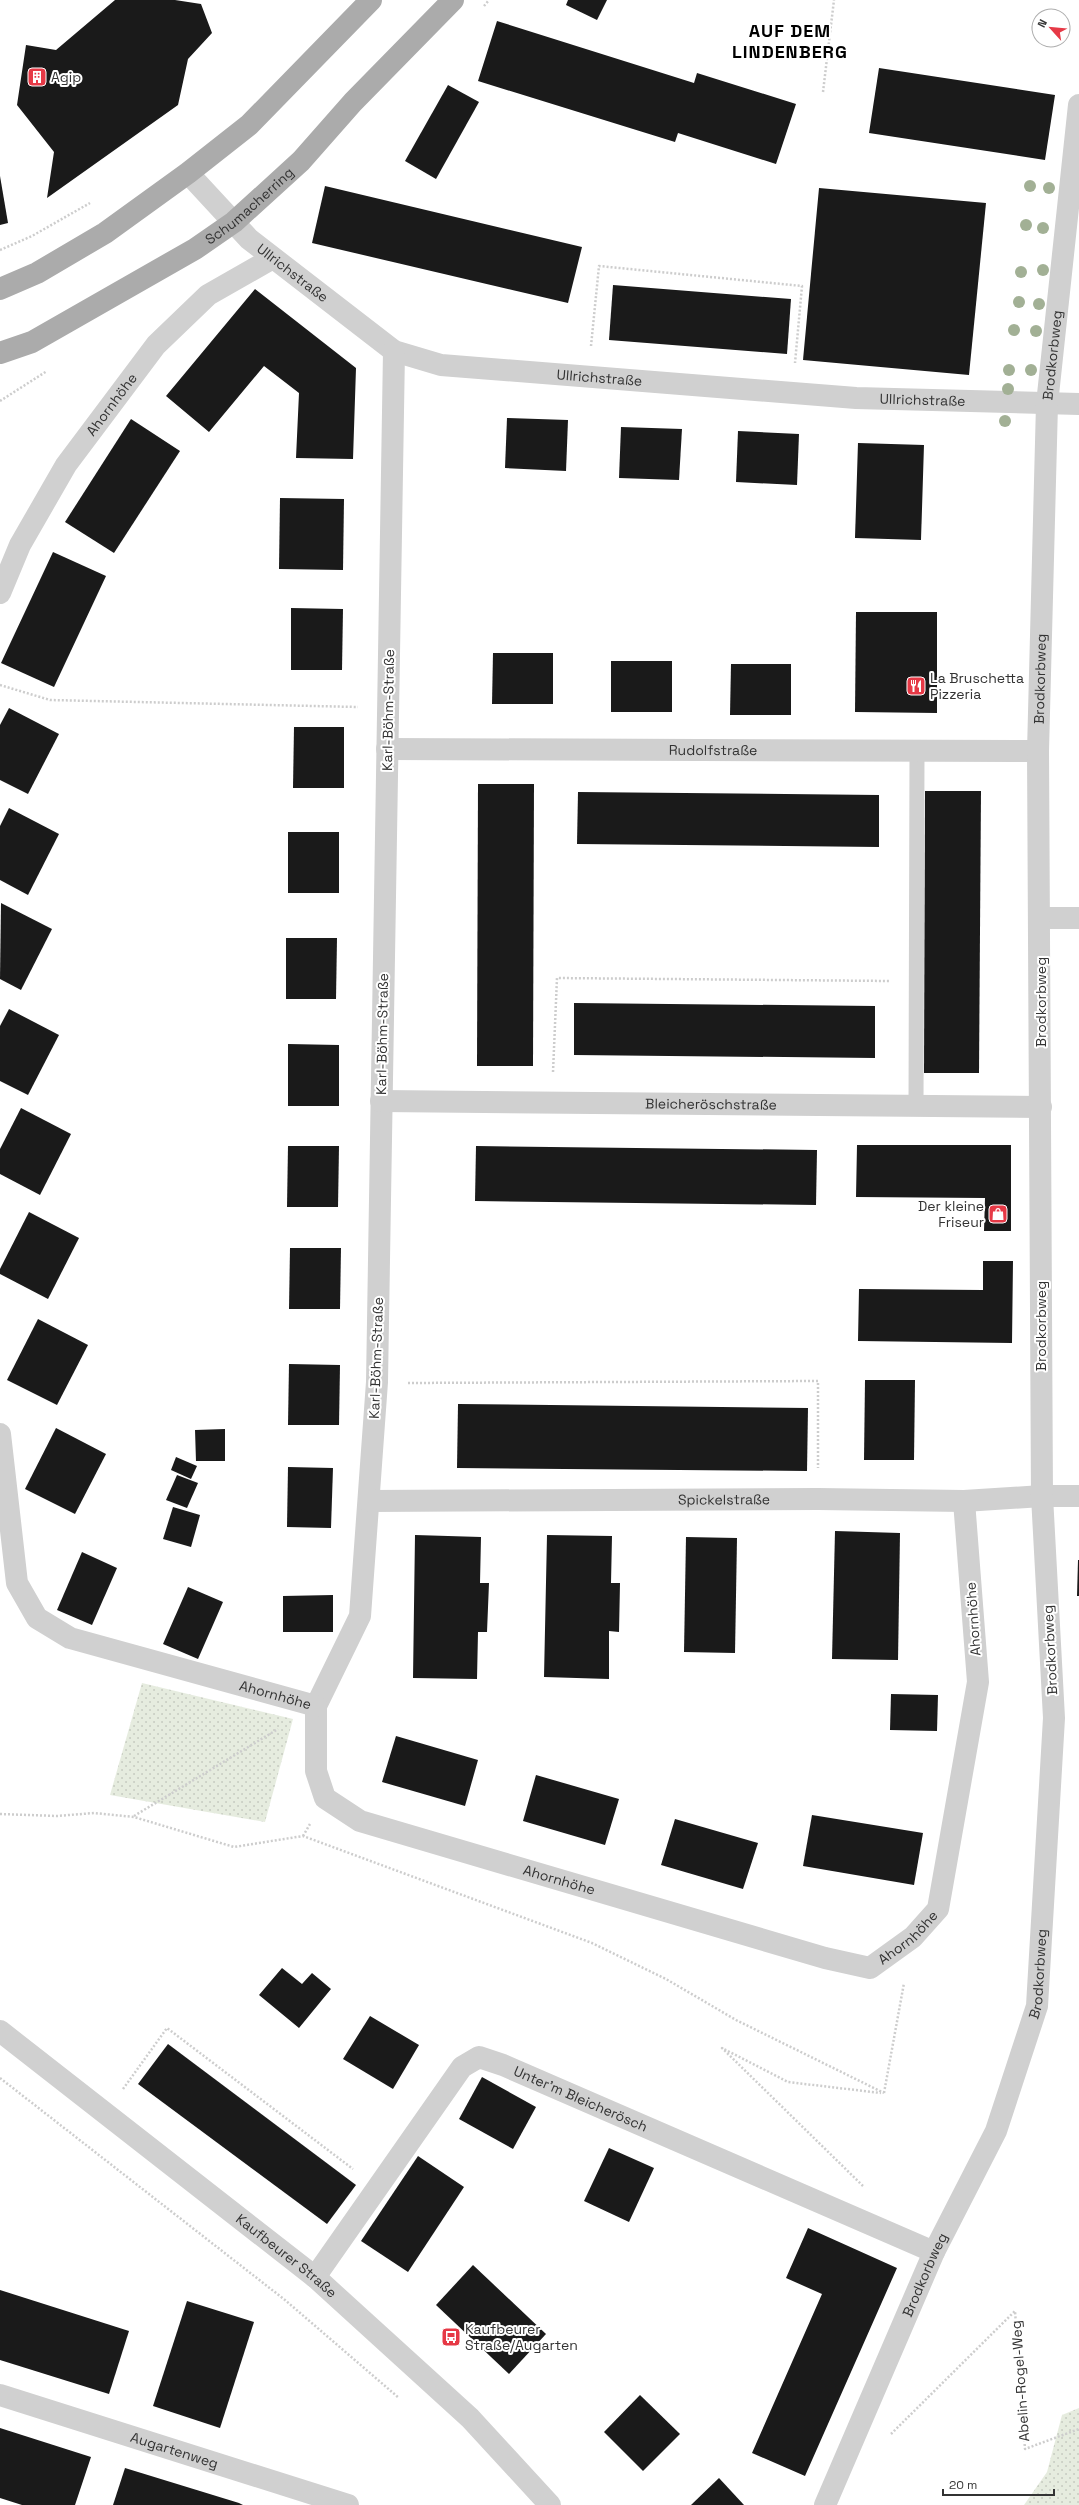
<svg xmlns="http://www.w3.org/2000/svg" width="1079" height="2505" font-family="'Space Grotesk',sans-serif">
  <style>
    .grass { fill: url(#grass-dots) }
    .building { fill: #1a1a1a }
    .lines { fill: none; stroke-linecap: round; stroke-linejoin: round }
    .path { stroke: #cdcdcd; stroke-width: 2.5; stroke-dasharray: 2 2; stroke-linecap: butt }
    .service { stroke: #d0d0d0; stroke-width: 15 }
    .minor { stroke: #d0d0d0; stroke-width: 22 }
    .tertiary { stroke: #d0d0d0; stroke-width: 22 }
    .primary { stroke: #ababab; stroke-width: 22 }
    .tree { fill: #a2b095 }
    .labels { text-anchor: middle; stroke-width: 4; stroke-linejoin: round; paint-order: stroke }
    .poi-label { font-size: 14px; fill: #333; stroke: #fff; text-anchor: start }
    .street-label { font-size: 14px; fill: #333; stroke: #fff }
    .district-label { font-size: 18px; font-weight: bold; letter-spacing: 1px; fill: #000; stroke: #fff }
  </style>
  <defs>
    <pattern id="grass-dots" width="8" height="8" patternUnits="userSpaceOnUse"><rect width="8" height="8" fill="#e6ecdf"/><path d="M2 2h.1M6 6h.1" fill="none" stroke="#c6cbc0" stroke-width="1.8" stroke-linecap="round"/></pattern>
  </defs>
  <rect width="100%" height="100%" fill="#fff"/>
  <g class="grass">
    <path d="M142 1683 293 1719 265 1822 110 1795Z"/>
    <path d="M1079 2408V2505H1024L1047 2472 1062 2415Z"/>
  </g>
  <g class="building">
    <path d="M115 0H175L201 4 212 33 188 59 178 105 47 198 54 152 17 105 26 45 56 50Z"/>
    <path d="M568 0H607L597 20 566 5Z"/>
    <path d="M497 21 694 83 697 73 796 104 776 164 678 133 675 142 478 81Z"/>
    <path d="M879 68 1055 95 1045 160 869 133Z"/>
    <path d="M448 85 479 102 436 179 405 161Z"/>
    <path d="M0 176 8 223 0 225Z"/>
    <path d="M325 186 582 247 568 303 312 243Z"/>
    <path d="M819 188 986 203 969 375 803 360Z"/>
    <path d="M613 285 791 299 787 354 609 340Z"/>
    <path d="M255 289 356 368 353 459 296 458 299 393 264 366 209 432 166 396Z"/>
    <path d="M507 418 568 420 566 471 505 468Z"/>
    <path d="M131 419 180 451 114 553 65 522Z"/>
    <path d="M621 427 682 429 679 480 619 478Z"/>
    <path d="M738 431 799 434 797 485 736 482Z"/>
    <path d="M858 443 924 445 921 540 855 538Z"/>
    <path d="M280 498 344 499 343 570 279 569Z"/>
    <path d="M53 552 106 576 54 687 1 663Z"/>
    <path d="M291 608 343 609 342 670H291Z"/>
    <path d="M856 612H937V713L855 712Z"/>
    <path d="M493 653H553V704H492Z"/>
    <rect x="611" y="661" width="61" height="51"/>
    <path d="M731 664H791V715H730Z"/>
    <path d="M9 708 59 734 28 794 0 780V725Z"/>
    <path d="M294 727H344V788H293Z"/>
    <path d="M478 784H534L533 1066H477Z"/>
    <path d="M925 791H981L979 1073H924Z"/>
    <path d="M578 792 879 795V847L577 844Z"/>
    <path d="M9 808 59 834 28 895 0 880V826Z"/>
    <rect x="288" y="832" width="51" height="61"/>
    <path d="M1 903 52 929 21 990 0 979Z"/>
    <path d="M286 938H337L336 999H286Z"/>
    <path d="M574 1003 875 1006V1058L574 1055Z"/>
    <path d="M9 1009 59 1035 28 1095 0 1081V1026Z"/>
    <path d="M288 1044 339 1045V1106H288Z"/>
    <path d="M21 1108 71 1134 40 1195 0 1174V1149Z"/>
    <path d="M857 1145H1011V1231H984L985 1198 856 1197Z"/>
    <path d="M288 1146H339L338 1207H287Z"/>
    <path d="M476 1146 817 1150 816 1205 475 1201Z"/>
    <path d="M29 1212 79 1238 48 1299 0 1274V1269Z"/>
    <path d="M290 1248H341L340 1309H289Z"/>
    <path d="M983 1261H1013L1012 1343 858 1341 859 1289 983 1290Z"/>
    <path d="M38 1319 88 1345 57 1405 7 1380Z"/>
    <path d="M289 1364 340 1365 339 1425H288Z"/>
    <path d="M865 1380H915L914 1460H864Z"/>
    <path d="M458 1404 808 1408 807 1471 457 1468Z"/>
    <path d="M56 1428 106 1454 75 1514 25 1489Z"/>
    <path d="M225 1429V1461H196L195 1430Z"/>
    <path d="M176 1457 197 1466 191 1479 171 1470Z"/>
    <path d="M288 1467 333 1468 331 1528 287 1527Z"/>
    <path d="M177 1475 198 1483 187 1508 166 1500Z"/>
    <path d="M173 1507 200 1515 191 1547 163 1539Z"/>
    <path d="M835 1531 900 1533 898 1660 832 1659Z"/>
    <path d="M415 1535 481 1537 480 1583H489L487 1632H478L477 1679 413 1678Z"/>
    <path d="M547 1535 612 1536 611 1583H620L619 1632 609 1631V1679L544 1677Z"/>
    <path d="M686 1537 737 1538 735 1653 684 1652Z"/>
    <path d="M82 1552 117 1568 92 1625 57 1610Z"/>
    <path d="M1078 1560H1079V1596H1077Z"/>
    <path d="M188 1587 223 1602 198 1659 163 1644Z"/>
    <path d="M333 1595V1632H283V1596Z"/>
    <path d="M891 1694 938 1695 937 1731 890 1730Z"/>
    <path d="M396 1736 478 1760 465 1806 382 1782Z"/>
    <path d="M536 1775 619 1799 605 1845 523 1821Z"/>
    <path d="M812 1815 923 1833 914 1885 803 1866Z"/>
    <path d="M675 1819 758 1843 743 1889 661 1865Z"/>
    <path d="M282 1968 302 1984 312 1973 331 1989 299 2028 259 1995Z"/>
    <path d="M370 2016 419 2045 393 2089 343 2059Z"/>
    <path d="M168 2044 356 2185 327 2224 138 2084Z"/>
    <path d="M482 2077 536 2107 513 2149 459 2119Z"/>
    <path d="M609 2148 654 2168 629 2222 584 2201Z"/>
    <path d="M418 2156 464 2187 408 2272 361 2241Z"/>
    <path d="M808 2228 897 2268 805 2476 752 2453 822 2294 786 2278Z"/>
    <path d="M473 2265 546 2334 509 2374 436 2305Z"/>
    <path d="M0 2290 129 2331 109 2394 0 2360Z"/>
    <path d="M187 2301 254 2322 220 2428 153 2406Z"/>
    <path d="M640 2395 680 2434 643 2471 604 2432Z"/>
    <path d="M0 2428 91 2457 75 2505H22L0 2498Z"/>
    <path d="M125 2468 239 2503 243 2505H113Z"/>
    <path d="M719 2478 744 2505H691Z"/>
  </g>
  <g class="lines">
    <g class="path">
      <path d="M484 6 489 0"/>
      <path d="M823 92 834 0"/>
      <path d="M0 250 32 236 90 203"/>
      <path d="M591 346 599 266 802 286 795 363"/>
      <path d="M0 401 47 371"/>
      <path d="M0 685 50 700 358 707"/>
      <path d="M553 1072 557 978 890 981"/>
      <path d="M408 1383 818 1381V1468"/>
      <path d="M0 1814 57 1816 94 1813 134 1817 234 1847 303 1836 592 1943 666 1979 736 2020 884 2093"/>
      <path d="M134 1816 278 1729"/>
      <path d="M303 1836 310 1824"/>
      <path d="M0 2078 285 2300 399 2398"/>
      <path d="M123 2089 167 2028 353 2169"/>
      <path d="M884 2093 904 1983"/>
      <path d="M863 2186 722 2048 788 2082 881 2093"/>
      <path d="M891 2434 1015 2311 1025 2449 1079 2429"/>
    </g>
    <path class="service" d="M916 1106 917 751"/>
    <g class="minor">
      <path id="s1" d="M188 173 249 239 394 351 441 365 856 398 1079 404"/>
      <path id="s2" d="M394 351 377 1382 360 1616 316 1706V1771L325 1798 360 1821 825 1958 870 1968 913 1937 938 1909 978 1682 964 1501"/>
      <path id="s3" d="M0 593 20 545 66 465 156 345 208 295 273 258"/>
      <path id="s4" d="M387 749 1038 751"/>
      <path d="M1041 918H1079"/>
      <path id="s5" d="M381 1101 1041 1107"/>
      <path id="s6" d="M0 1434 17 1583 37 1618 70 1638 316 1706"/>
      <path id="s7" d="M369 1501 818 1499 964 1501 1042 1496H1079"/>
      <path id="s8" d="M315 2277 462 2067 479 2057 503 2065 934 2252"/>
      <path id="s9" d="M0 2395 348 2505"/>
      <path id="s10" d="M825 2505 934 2252 996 2131 1037 2006 1054 1718 1042 1496 1038 751 1047 404 1079 105"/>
    </g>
    <path class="tertiary" id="s11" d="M0 2031 315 2277 470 2418 550 2505"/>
    <g class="primary">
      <path d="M0 289 37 273 105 233 188 173 249 125 371 0"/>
      <path id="s12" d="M0 353 32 342 195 249 234 222 301 161 353 102 453 0"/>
    </g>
  </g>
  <g class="tree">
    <circle cx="1030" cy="186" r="6"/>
    <circle cx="1049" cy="188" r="6"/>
    <circle cx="1026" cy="225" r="6"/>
    <circle cx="1043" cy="228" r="6"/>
    <circle cx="1043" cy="270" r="6"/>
    <circle cx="1021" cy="272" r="6"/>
    <circle cx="1019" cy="302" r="6"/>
    <circle cx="1039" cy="304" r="6"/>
    <circle cx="1014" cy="330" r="6"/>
    <circle cx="1036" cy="331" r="6"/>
    <circle cx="1009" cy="370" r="6"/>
    <circle cx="1031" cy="370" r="6"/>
    <circle cx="1008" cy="389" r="6"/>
    <circle cx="1005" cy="421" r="6"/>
  </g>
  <defs>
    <symbol id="building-square" viewBox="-11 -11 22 22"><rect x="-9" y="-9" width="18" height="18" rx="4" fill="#e63946" stroke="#fff"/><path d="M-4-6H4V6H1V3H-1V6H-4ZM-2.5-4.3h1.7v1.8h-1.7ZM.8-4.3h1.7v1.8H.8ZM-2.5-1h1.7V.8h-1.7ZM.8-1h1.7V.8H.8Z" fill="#fff"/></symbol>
    <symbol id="restaurant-square" viewBox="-11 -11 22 22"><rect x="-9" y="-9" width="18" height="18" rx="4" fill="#e63946" stroke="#fff"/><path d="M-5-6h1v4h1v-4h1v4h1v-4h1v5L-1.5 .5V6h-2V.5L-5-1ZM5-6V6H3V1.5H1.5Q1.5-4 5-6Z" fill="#fff"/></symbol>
    <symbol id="shop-square" viewBox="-11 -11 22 22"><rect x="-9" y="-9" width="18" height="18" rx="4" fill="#e63946" stroke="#fff"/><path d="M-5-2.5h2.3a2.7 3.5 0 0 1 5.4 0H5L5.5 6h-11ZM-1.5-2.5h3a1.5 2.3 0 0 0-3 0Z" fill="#fff"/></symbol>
    <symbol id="bus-square" viewBox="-11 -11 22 22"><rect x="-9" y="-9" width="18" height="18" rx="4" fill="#e63946" stroke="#fff"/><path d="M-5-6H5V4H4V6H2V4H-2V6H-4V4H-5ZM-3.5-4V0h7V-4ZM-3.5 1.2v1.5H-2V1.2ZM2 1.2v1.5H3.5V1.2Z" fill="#fff"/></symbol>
  </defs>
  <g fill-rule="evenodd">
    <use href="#building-square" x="26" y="66" width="22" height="22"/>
    <use href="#restaurant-square" x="905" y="675" width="22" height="22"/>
    <use href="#shop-square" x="987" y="1203" width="22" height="22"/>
    <use href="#bus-square" x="440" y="2326" width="22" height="22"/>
  </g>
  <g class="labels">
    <g class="poi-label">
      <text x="51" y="82">Agip</text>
      <text x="930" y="683">La Bruschetta<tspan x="930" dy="16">Pizzeria</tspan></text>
      <text x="984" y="1211" text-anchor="end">Der kleine<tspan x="984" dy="16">Friseur</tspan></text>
      <text x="465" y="2334">Kaufbeurer<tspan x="465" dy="16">Straße/Augarten</tspan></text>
    </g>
    <g class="street-label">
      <text dy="5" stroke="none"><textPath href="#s12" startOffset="291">Schumacherring</textPath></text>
      <text dy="5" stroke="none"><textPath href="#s1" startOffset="145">Ullrichstraße</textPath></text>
      <text dy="5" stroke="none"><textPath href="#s10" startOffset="2195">Brodkorbweg</textPath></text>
      <text dy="5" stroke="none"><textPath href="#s1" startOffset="481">Ullrichstraße</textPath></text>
      <text dy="5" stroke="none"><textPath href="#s1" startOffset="805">Ullrichstraße</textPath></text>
      <text dy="5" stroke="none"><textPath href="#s3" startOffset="220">Ahornhöhe</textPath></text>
      <text dy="5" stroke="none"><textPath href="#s10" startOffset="1871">Brodkorbweg</textPath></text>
      <text transform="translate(388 710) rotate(-89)" y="5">Karl-Böhm-Straße</text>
      <text dy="5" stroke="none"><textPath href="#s4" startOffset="326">Rudolfstraße</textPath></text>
      <text transform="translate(1041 1002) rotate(-90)" y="5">Brodkorbweg</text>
      <text transform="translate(382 1034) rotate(-89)" y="5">Karl-Böhm-Straße</text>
      <text dy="5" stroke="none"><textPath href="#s5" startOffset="330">Bleicheröschstraße</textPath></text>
      <text transform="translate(1041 1326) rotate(-90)" y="5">Brodkorbweg</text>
      <text transform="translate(376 1358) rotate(-88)" y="5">Karl-Böhm-Straße</text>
      <text dy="5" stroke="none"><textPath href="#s7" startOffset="355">Spickelstraße</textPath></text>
      <text transform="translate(973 1619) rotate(-94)" y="5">Ahornhöhe</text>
      <text transform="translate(1050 1650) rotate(-93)" y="5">Brodkorbweg</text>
      <text dy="5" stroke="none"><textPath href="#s6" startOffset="442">Ahornhöhe</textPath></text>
      <text dy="5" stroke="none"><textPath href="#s2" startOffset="1709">Ahornhöhe</textPath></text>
      <text dy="5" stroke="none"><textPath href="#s2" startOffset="2081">Ahornhöhe</textPath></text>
      <text dy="5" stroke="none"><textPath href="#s10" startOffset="575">Brodkorbweg</textPath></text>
      <text dy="5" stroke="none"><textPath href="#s8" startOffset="386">Unter'm Bleicherösch</textPath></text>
      <text dy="5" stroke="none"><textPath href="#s11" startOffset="364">Kaufbeurer Straße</textPath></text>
      <text dy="5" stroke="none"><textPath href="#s10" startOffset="251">Brodkorbweg</textPath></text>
      <text transform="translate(1020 2381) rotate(-94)" y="5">Abelin-Rogel-Weg</text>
      <text dy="5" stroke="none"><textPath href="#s9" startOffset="183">Augartenweg</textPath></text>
    </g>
    <g class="district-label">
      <text x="790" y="37">AUF DEM<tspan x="790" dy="21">LINDENBERG</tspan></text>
    </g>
  </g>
  <g transform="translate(1051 28) rotate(297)"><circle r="19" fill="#ffffff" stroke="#adadad"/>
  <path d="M0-3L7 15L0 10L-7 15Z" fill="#e63946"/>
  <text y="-6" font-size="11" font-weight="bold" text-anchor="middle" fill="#333333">N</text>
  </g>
  <path d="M943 2489v6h111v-6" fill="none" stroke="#333333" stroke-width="2"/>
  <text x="949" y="2489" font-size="12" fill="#333333" stroke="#ffffff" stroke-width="3" paint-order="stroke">20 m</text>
</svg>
